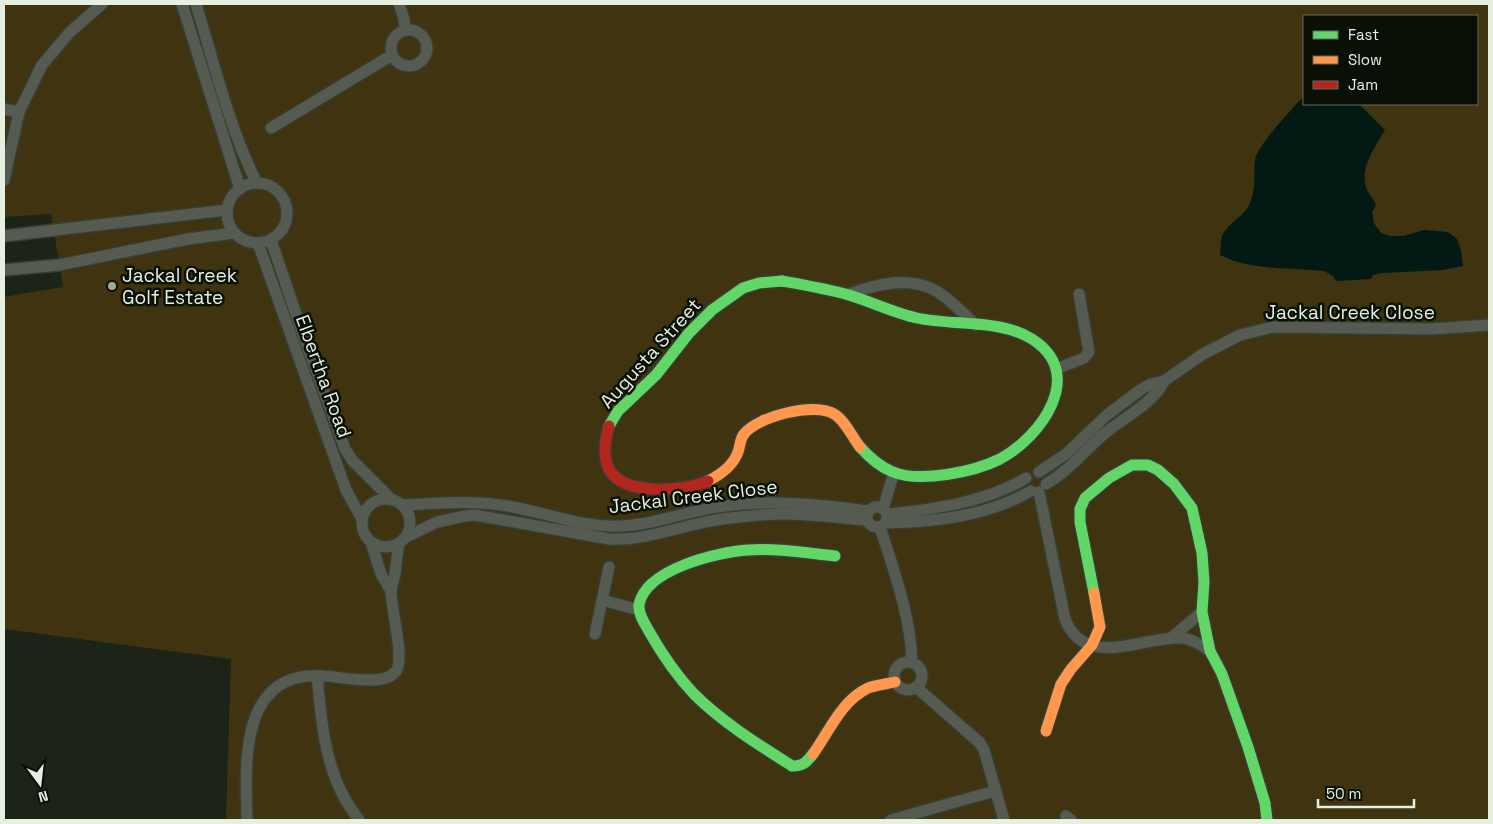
<svg xmlns="http://www.w3.org/2000/svg" width="1493" height="824" font-family="'Space Grotesk',sans-serif">
  <style>
    .green { fill: #3f340f; fill-rule: evenodd }
    .water { fill: #031a14 }
    .lines { fill: none; stroke-linecap: round; stroke-linejoin: round }
    .street-casing { stroke: #373e34; stroke-width: 14 }
    .fast-casing { stroke: #373e34; stroke-width: 14 }
    .slow-casing { stroke: #373e34; stroke-width: 14 }
    .jam-casing { stroke: #373e34; stroke-width: 14 }
    .street { stroke: #555b51; stroke-width: 11 }
    .fast { stroke: #63d668; stroke-width: 11 }
    .slow { stroke: #ff974d; stroke-width: 11 }
    .jam { stroke: #b3261e; stroke-width: 11 }
    .poi-dot { fill: #9fa99a; stroke: #0a1006; stroke-width: 2 }
    .labels { text-anchor: middle; stroke-width: 5; stroke-linejoin: round; paint-order: stroke }
    .poi-label { font-size: 19px; fill: #e6f0e0; stroke: #0a1006; text-anchor: start }
    .street-label { font-size: 19px; fill: #e6f0e0; stroke: #0a1006 }
  </style>
  <rect width="100%" height="100%" fill="#1c2417"/>
  <path class="green" d="M4 4H1489V820H226L231 659 4 629V297L63 287 51 214 4 217ZM1304 16H1477V104H1304Z"/>
  <path class="water" d="M1304 97V104H1359L1385 130C1375 148 1357 170 1368 192 1371 196 1374 200 1376 205L1372 212 1374 223 1381 233 1390 236H1404L1424 230 1448 232 1457 239 1461 250 1463 266 1443 270 1383 273 1373 275 1371 279 1336 281 1333 276 1324 271C1290 267 1251 271 1220 255 1221 249 1220 242 1222 236 1227 223 1243 218 1249 205 1257 187 1253 177 1255 160 1257 146 1288 114 1298 102Z"/>
  <g class="lines">
    <defs>
      <g id="street">
        <path d="M182 4 240 189"/>
        <path d="M196 4C214 63 229 128 257 183"/>
        <path d="M399 4 404 19 405 30"/>
        <circle cx="409" cy="48" r="18"/>
        <path d="M4 109 19 112"/>
        <path d="M271 128 392 55"/>
        <path d="M4 180 19 112 42 65 70 32 102 4"/>
        <circle cx="257" cy="213" r="30"/>
        <path d="M4 236 227 210"/>
        <path d="M271 240 300 326 345 449 352 460 390 498"/>
        <path d="M258 243 346 490 362 519"/>
        <path d="M4 270 59 265 188 239 234 233"/>
        <path d="M847 295C876 284 909 275 938 292 952 301 964 314 976 325"/>
        <path d="M1056 369 1084 358 1089 352 1079 294"/>
        <path d="M1039 472 1066 454 1107 415 1140 390 1151 384 1164 381 1203 354 1240 335 1273 327 1431 329 1489 325"/>
        <path d="M1046 484C1069 471 1084 451 1104 434 1124 417 1152 405 1164 381"/>
        <path d="M1039 492 1065 619C1085 670 1141 637 1179 638 1191 638 1201 645 1210 651"/>
        <circle cx="386" cy="523" r="24"/>
        <path d="M403 505C440 503 477 500 513 507 545 513 577 525 610 526 646 528 682 512 718 507 770 499 817 504 869 511"/>
        <circle cx="877" cy="517" r="10"/>
        <path d="M883 509 894 472"/>
        <path d="M887 514C935 509 984 503 1026 478"/>
        <path d="M886 523C935 522 987 516 1031 491"/>
        <path d="M880 527C894 571 911 617 912 663"/>
        <path d="M406 537 437 522 465 516 475 515 609 539C650 541 689 522 730 518 747 516 766 514 783 514 811 514 840 518 867 520"/>
        <path d="M371 542 381 574 391 591"/>
        <path d="M602 600 639 610"/>
        <path d="M595 634 609 567"/>
        <path d="M1171 638 1202 612"/>
        <circle cx="908" cy="676" r="14"/>
        <path d="M317 676C321 716 324 761 344 797 348 805 354 813 359 820"/>
        <path d="M916 687 980 743 984 750 1004 820"/>
        <path d="M1066 816 1071 820"/>
        <path d="M247 820C246 775 239 693 296 678 320 672 344 680 368 680 378 680 389 680 396 671 405 658 391 609 391 592 391 586 394 580 395 574 396 564 397 554 399 544"/>
        <path d="M891 820 995 791"/>
      </g>
      <g id="fast">
        <path d="M782 281C804 285 827 289 849 295 872 302 894 313 917 318 953 326 1001 319 1032 339 1087 374 1041 437 1000 459 974 472 920 483 893 472 880 467 869 457 860 447"/>
        <path d="M609 426 618 411 656 375 689 333 712 310 743 288 759 283 782 281"/>
        <path d="M1094 593 1080 522V509L1085 498 1109 478 1132 465H1148L1158 470 1174 484 1192 508 1202 553 1204 582 1202 612 1210 651 1222 674 1248 747 1265 803 1267 820"/>
        <path d="M813 754C806 763 803 766 792 766 759 745 722 722 694 694 677 676 662 654 650 633 646 625 638 615 639 605 645 569 718 552 748 550 777 548 806 553 835 556"/>
      </g>
      <g id="slow">
        <path d="M708 481C720 475 733 466 738 452 740 446 740 439 744 434 758 416 815 402 834 414 845 420 852 437 860 447"/>
        <path d="M1046 731 1061 684 1071 669 1092 645 1100 627 1094 593"/>
        <path d="M813 754C829 732 841 701 868 688 877 685 886 684 895 682"/>
      </g>
      <path id="jam" d="M609 426C605 440 602 458 610 471 626 496 685 491 708 481"/>
    </defs>
    <use href="#street" class="street-casing"/>
    <use href="#fast" class="fast-casing"/>
    <use href="#slow" class="slow-casing"/>
    <use href="#jam" class="jam-casing"/>
    <use href="#street" class="street"/>
    <use href="#fast" class="fast"/>
    <use href="#slow" class="slow"/>
    <use href="#jam" class="jam"/>
  </g>
  <circle class="poi-dot" cx="112" cy="286" r="5"/>
  <g class="labels">
    <g class="poi-label">
      <text x="122" y="282">Jackal Creek<tspan x="122" dy="22">Golf Estate</tspan></text>
    </g>
    <g class="street-label">
      <text x="1350" y="319">Jackal Creek Close</text>
      <text transform="translate(650 353) rotate(-48)" y="7">Augusta Street</text>
      <text transform="translate(324 376) rotate(70)" y="7">Elbertha Road</text>
      <text transform="translate(693 496) rotate(-7)" y="7">Jackal Creek Close</text>
    </g>
  </g>
  <rect width="1493" height="824" fill="none" stroke="#e6f0e0" stroke-width="10"/>
  <rect x="1303" y="15" width="175" height="90" fill="#0a1006" stroke="#626a5d"/>
  <rect x="1313" y="31" width="25" height="8" fill="#63d668" stroke="#626a5d"/>
  <text x="1348" y="40" font-size="15" fill="#e6f0e0">Fast</text>
  <rect x="1313" y="56" width="25" height="8" fill="#ff974d" stroke="#626a5d"/>
  <text x="1348" y="65" font-size="15" fill="#e6f0e0">Slow</text>
  <rect x="1313" y="81" width="25" height="8" fill="#b3261e" stroke="#626a5d"/>
  <text x="1348" y="90" font-size="15" fill="#e6f0e0">Jam</text>
  <g transform="translate(40 784) rotate(165)" stroke="#0a1006" stroke-width="4" paint-order="stroke">
  <path d="M0-4L9 19L0 12L-9 19Z" fill="#e6f0e0"/>
  <text y="-8" font-size="14" font-weight="bold" text-anchor="middle" fill="#e6f0e0">N</text>
  </g>
  <path d="M1318 799v8h96v-8" fill="none" stroke="#e6f0e0" stroke-width="2.5"/>
  <text x="1326" y="799" font-size="15" fill="#e6f0e0" stroke="#0a1006" stroke-width="4" paint-order="stroke">50 m</text>
</svg>
